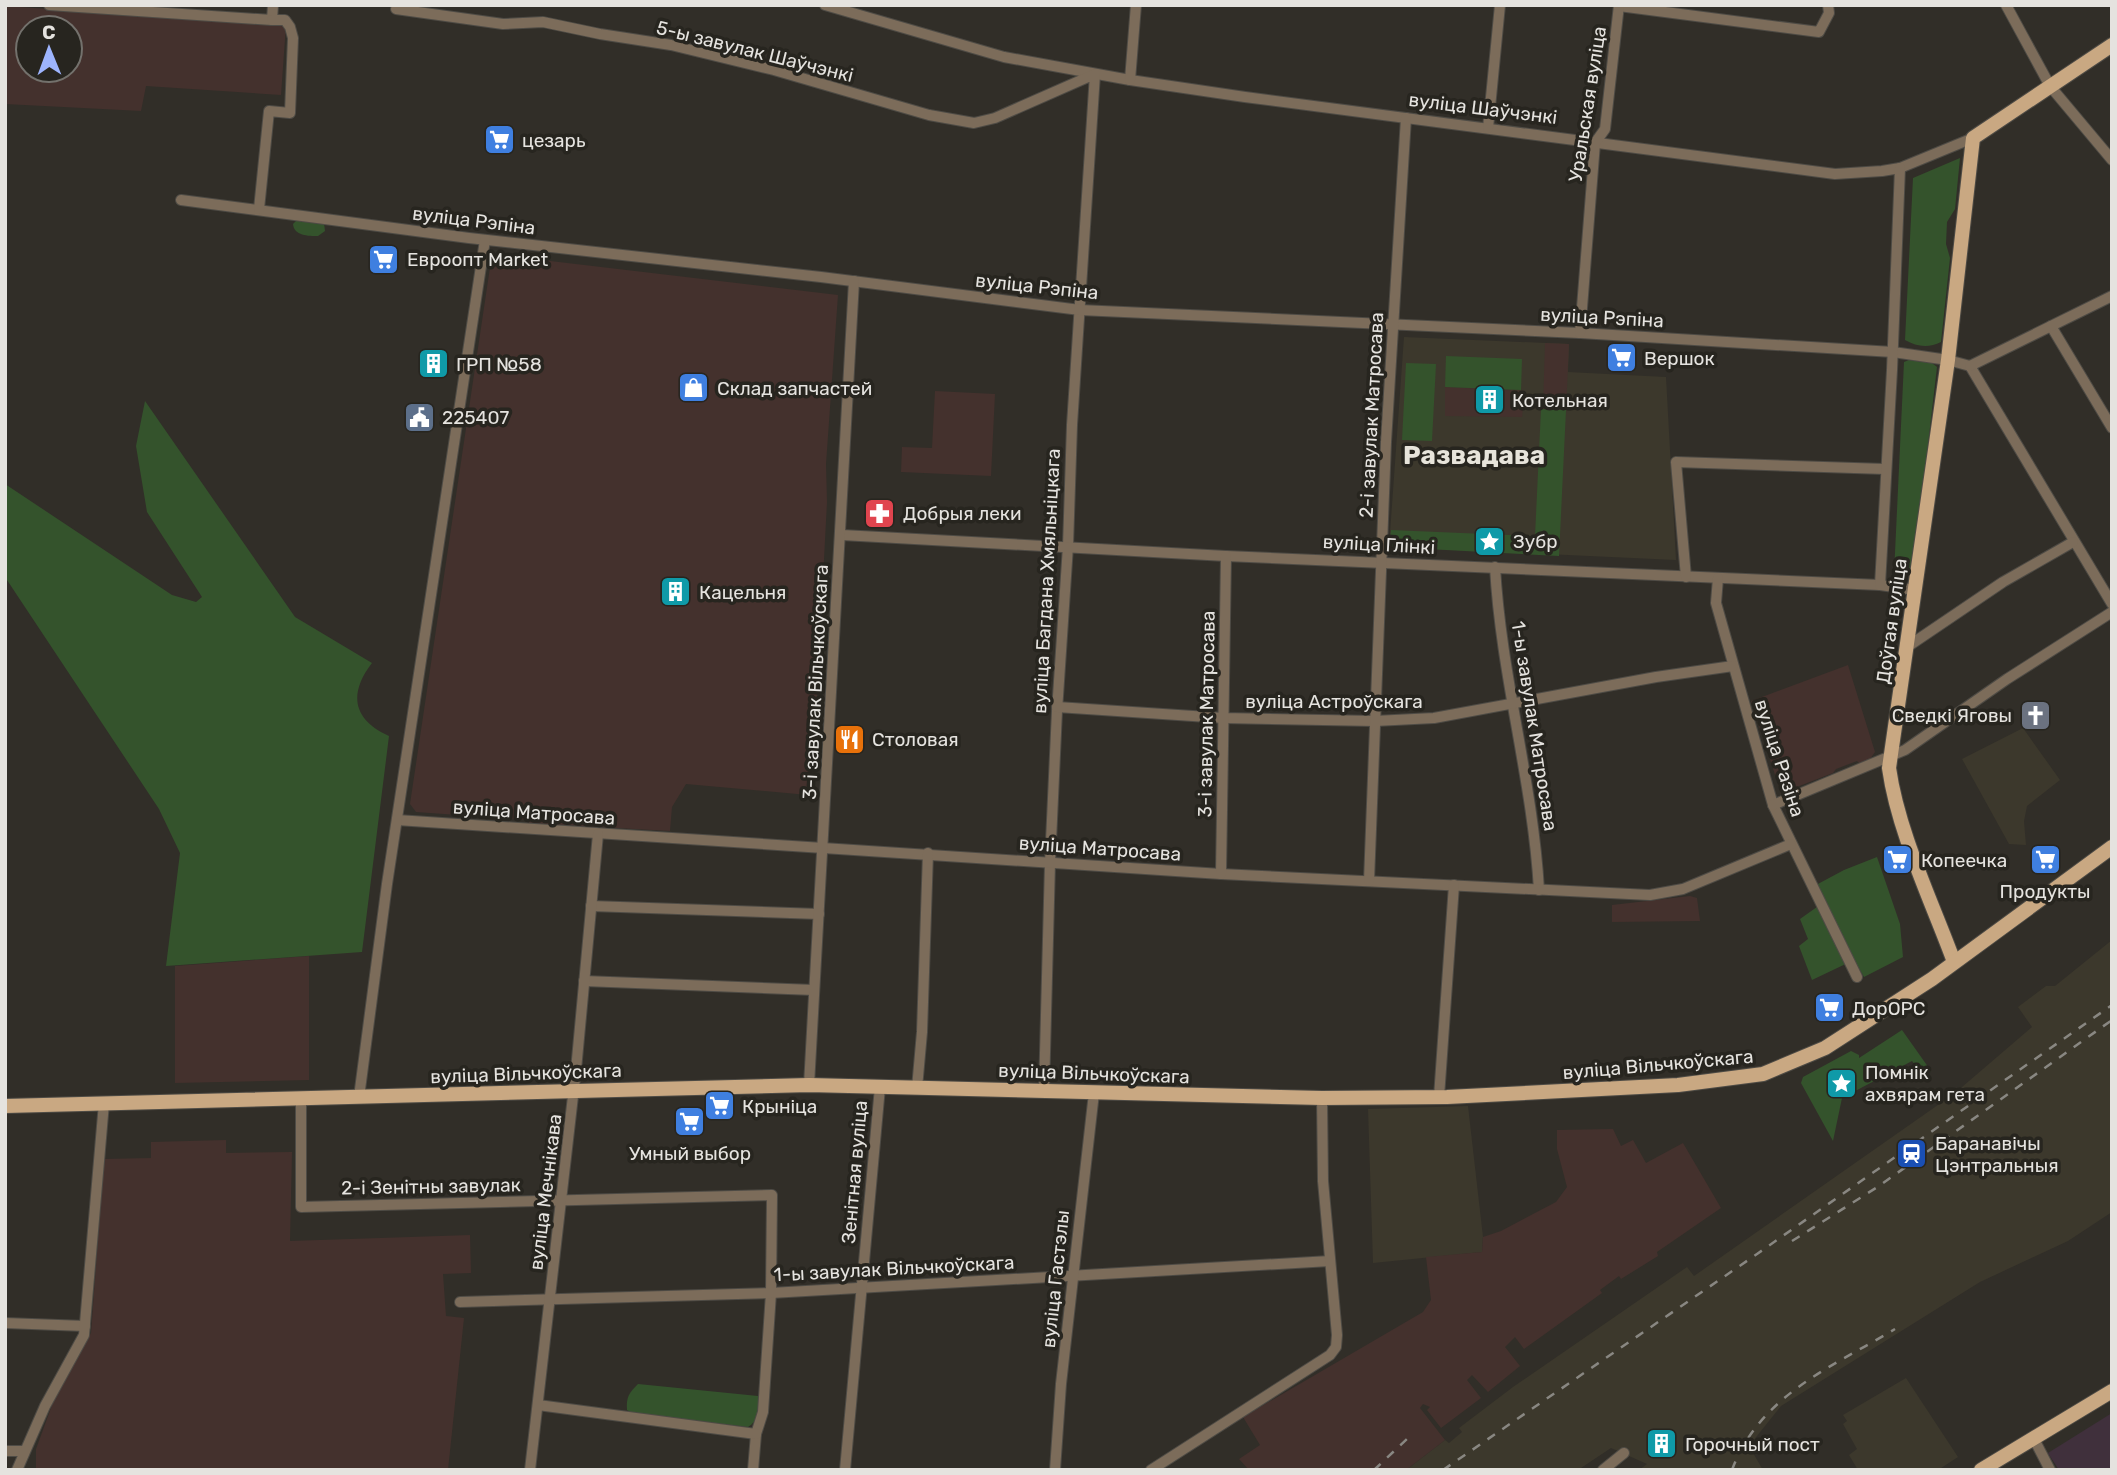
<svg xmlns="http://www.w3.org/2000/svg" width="2117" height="1475" font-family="Rubik,sans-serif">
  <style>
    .built { fill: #3c382c }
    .industrial { fill: #44312d; fill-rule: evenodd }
    .medical { fill: #40303c }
    .green { fill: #34532c }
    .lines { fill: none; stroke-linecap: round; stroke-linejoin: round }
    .minor-casing { stroke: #4e4b45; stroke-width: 12 }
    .major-casing { stroke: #4e4b45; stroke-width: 16 }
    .minor { stroke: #7c6c5a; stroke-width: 10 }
    .major { stroke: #c9a882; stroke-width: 14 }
    .rail { stroke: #898782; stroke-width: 2.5; stroke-dasharray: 9 9; stroke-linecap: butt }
    .labels { text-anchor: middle; stroke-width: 7; stroke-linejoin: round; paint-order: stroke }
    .street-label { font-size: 19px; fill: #e5e3df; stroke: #27251f }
    .poi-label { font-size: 19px; fill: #e5e3df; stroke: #27251f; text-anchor: start }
    .district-label { font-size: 26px; font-weight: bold; fill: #e7e4db; stroke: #27251f }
  </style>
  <rect width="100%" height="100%" fill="#312e28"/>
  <g class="built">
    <path d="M1404 337 1569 344 1568 372 1666 377 1676 560 1389 547Z"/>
    <path d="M2023 728 2060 780 2027 806 2024 821 2026 845 2009 844 1962 759Z"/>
    <path d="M2112 940V1212L2068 1241 1980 1282 1781 1406 1749 1446 1763 1470H1639L1647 1464 1611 1448 1578 1470H1406L1445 1440 1449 1443 1462 1432 1459 1428 1513 1387 1687 1267 1694 1276 1955 1093 2032 1027 2018 1007 2046 986H2055Z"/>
    <path d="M1468 1106 1483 1237 1482 1252 1373 1263 1368 1109Z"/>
    <path d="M1906 1378 1958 1457 1938 1470H1858L1849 1455 1857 1449 1843 1424 1847 1421 1843 1415Z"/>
  </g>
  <g class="industrial">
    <path d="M5 6 286 25 281 95 146 86 141 111 5 104ZM28 28H70V70H28Z"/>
    <path d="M492 254 838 295 826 464 827 502 816 713 808 795 686 784 672 807 670 831 529 823V820L416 812 410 804Z"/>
    <path d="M1545 343 1569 344 1566 410 1543 409Z"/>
    <path d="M1445 387 1525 391 1522 417 1445 416Z"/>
    <path d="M935 391 995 394 991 476 901 472 902 447 932 448Z"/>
    <path d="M1848 665 1875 752 1870 759 1859 763 1857 761 1836 769 1833 773 1781 793 1751 701Z"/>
    <path d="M1690 896 1697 898 1700 921 1612 922V905Z"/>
    <path d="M309 956V1080L175 1083V966Z"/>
    <path d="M1613 1129 1621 1146 1633 1140 1646 1163 1683 1143 1721 1208 1657 1252 1658 1256 1621 1279 1619 1276 1600 1290 1602 1293 1524 1349 1515 1337 1505 1347 1520 1366 1488 1392 1472 1375 1467 1380 1481 1398 1441 1428 1427 1410 1430 1407 1423 1404 1420 1408 1445 1440 1406 1470H1249L1239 1459 1260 1445 1243 1417 1423 1312 1431 1300 1426 1257 1482 1252 1483 1237 1501 1231 1556 1202 1567 1187 1557 1149V1130Z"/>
    <path d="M226 1140V1153L292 1152 290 1241 470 1235 471 1273 443 1274 446 1316 464 1318 448 1470H36V1449L63 1375 91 1333 104 1159 151 1158V1142Z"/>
  </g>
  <path class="medical" d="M2112 1413V1470H2059L2048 1453Z"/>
  <g class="green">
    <path d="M1960 158 1955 209 1947 222 1946 244 1950 258 1941 342C1929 348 1917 347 1905 340L1913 178Z"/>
    <path d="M299 218 324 223 325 231 318 236C308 236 294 236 293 224Z"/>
    <path d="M1446 356 1522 359 1521 390 1445 387Z"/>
    <path d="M1909 360 1932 363 1937 367 1913 574H1894L1904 362Z"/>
    <path d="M1406 363 1436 364 1432 441 1402 440Z"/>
    <path d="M145 401 295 617 372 663C348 694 353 720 389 736L362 952 166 966 180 853 159 809 5 577V484L172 595 196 602 202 597 147 512 136 446Z"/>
    <path d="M1541 409 1566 410 1559 556 1389 547 1391 530 1535 536Z"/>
    <path d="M1877 857 1900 924 1903 957 1864 977 1854 960 1812 980 1799 946 1808 939 1800 919 1824 902 1816 885 1844 870Z"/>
    <path d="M1902 1030 1931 1071 1925 1077 1912 1061 1842 1098 1833 1141 1801 1083 1803 1077 1851 1051 1859 1055V1058Z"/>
    <path d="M638 1384 758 1396C762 1407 758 1421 748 1427L632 1413 627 1410C626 1397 629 1393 638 1384Z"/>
  </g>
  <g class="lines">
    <defs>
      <g id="minor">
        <path d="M49 5 272 20 273 5"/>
        <path d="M825 5 1004 57 1130 80 1245 97 1835 174 1882 171 1900 168 1973 138"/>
        <path d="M2006 5 2050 86 2112 160"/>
        <path d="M1619 6 1819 32 1829 13 1828 5"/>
        <path d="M396 9 503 24 543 22 600 34 671 45 774 70 929 115 974 123 995 118 1095 74 1072 425 1068 546 1057 711 1050 863 1044 1091"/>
        <path d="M1130 80 1136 5"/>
        <path d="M1488 128 1500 5"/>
        <path d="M181 200 469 238 821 277 1080 310 1580 333 1893 352 1948 360 1970 366 2112 604"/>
        <path d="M259 209 269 111 290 113 293 38 290 27 285 20H272"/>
        <path d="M2051 326 2112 428"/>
        <path d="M1580 333 1595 143 1605 129 1619 5"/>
        <path d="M1970 366 2112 296"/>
        <path d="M842 535 1226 556 1880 585 1915 590"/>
        <path d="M1495 567C1501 676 1533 782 1539 890"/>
        <path d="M1686 577 1676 462 1885 469"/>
        <path d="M1718 578 1716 603 1773 805 1857 977"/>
        <path d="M1880 585 1892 370 1900 168"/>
        <path d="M1907 647 2003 582 2073 542"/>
        <path d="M1057 707 1223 718 1375 721 1434 718 1656 677 1733 666"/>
        <path d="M1773 805 1905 750 2007 679 2112 612"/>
        <path d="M397 820 1221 874 1650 895 1683 889 1791 844"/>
        <path d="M1221 874 1226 556"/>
        <path d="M1369 881 1386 442 1406 118"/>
        <path d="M591 906 819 914"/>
        <path d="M584 981 814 990"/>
        <path d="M809 1085 854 281"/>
        <path d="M917 1088 922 1032 928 853"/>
        <path d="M359 1097 387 884 485 240"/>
        <path d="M1439 1097 1454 885"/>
        <path d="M301 1099V1207L772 1195 771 1293 763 1412 756 1434 753 1470"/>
        <path d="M460 1302 771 1293 1330 1261"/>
        <path d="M5 1323 85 1326"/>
        <path d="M538 1405 756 1434"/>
        <path d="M2034 1439 2050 1470"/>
        <path d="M5 1451H23"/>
        <path d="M17 1470 45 1406 84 1335 104 1103"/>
        <path d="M530 1470 576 1070 598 834"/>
        <path d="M845 1470 880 1087"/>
        <path d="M1055 1470 1061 1384 1094 1093"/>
        <path d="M1151 1470 1330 1355 1336 1347 1337 1335 1323 1181 1322 1098"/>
        <path d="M1603 1470 1624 1453"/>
      </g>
      <g id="major">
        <path d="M1954 962C1932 902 1898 832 1889 768L1948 360 1973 138 2112 45"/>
        <path d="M5 1106 809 1085 1322 1098 1447 1097 1678 1085 1763 1074 1825 1048 1932 979 2112 847"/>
        <path d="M1981 1470 2112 1391"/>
      </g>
    </defs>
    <use href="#minor" class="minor-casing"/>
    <use href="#major" class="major-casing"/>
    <use href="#minor" class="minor"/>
    <use href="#major" class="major"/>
    <g class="rail">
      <path d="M1792 1241 1879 1186 2112 1020"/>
      <path d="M1374 1470 1407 1439"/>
      <path d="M1443 1470 1757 1254 2112 1005"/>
      <path d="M1732 1470C1760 1395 1832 1367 1895 1329"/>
    </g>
  </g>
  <defs>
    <symbol id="supermarket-square" viewBox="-11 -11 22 22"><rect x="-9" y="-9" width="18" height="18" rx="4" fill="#3f7fe0" stroke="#27251f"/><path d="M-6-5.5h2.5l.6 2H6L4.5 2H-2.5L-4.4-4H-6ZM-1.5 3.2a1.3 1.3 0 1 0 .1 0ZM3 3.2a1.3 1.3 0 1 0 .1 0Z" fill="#fff"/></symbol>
    <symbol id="building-square" viewBox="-11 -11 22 22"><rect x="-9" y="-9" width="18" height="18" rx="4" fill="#0f9aa8" stroke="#27251f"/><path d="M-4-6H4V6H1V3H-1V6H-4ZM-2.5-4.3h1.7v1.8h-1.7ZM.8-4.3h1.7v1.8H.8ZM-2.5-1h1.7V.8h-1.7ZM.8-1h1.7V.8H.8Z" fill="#fff"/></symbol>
    <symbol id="shop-square" viewBox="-11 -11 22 22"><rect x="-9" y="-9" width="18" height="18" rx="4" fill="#3f7fe0" stroke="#27251f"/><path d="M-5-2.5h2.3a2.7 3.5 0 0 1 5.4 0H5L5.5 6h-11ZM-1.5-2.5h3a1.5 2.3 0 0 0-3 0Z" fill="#fff"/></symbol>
    <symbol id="civic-square" viewBox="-11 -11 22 22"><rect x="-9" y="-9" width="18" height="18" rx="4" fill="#5c6f8a" stroke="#27251f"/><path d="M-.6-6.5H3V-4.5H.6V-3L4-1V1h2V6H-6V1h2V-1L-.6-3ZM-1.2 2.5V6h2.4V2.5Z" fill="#fff"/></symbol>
    <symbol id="pharmacy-square" viewBox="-11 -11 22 22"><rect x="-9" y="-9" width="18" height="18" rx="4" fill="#e0444e" stroke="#27251f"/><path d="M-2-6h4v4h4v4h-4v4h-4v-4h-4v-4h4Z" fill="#fff"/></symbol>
    <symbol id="sight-square" viewBox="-11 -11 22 22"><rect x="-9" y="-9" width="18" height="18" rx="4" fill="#0f9aa8" stroke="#27251f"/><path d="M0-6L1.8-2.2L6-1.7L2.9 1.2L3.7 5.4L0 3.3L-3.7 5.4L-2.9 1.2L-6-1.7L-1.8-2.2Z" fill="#fff"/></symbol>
    <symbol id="church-square" viewBox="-11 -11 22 22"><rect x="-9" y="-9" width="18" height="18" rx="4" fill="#6b7280" stroke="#27251f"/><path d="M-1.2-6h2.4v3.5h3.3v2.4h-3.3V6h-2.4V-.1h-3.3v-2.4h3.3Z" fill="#fff"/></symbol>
    <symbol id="restaurant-square" viewBox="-11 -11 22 22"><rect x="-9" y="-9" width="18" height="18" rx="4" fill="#e8710a" stroke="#27251f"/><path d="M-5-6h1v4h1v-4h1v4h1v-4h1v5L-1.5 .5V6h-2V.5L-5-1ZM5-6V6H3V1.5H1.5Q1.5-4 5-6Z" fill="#fff"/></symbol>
    <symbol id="station-square" viewBox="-11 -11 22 22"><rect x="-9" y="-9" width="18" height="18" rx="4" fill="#1a4fb4" stroke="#27251f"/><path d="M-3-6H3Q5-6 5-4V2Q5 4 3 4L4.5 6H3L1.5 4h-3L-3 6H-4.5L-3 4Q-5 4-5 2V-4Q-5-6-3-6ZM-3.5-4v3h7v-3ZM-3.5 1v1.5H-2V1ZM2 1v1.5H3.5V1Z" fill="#fff"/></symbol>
  </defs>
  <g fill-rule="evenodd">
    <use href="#supermarket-square" x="482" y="122" width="35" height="35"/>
    <use href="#supermarket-square" x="366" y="242" width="35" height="35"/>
    <use href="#supermarket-square" x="1604" y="340" width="35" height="35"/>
    <use href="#building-square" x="416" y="346" width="35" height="35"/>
    <use href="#shop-square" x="676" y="370" width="35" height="35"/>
    <use href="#building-square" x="1472" y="382" width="35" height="35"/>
    <use href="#civic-square" x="402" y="400" width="35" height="35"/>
    <use href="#pharmacy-square" x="862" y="496" width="35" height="35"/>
    <use href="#sight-square" x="1472" y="524" width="35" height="35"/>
    <use href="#building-square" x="658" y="574" width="35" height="35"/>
    <use href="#church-square" x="2018" y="698" width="35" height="35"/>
    <use href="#restaurant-square" x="832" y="722" width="35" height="35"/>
    <use href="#supermarket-square" x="1880" y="842" width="35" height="35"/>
    <use href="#supermarket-square" x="2028" y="842" width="35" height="35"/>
    <use href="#supermarket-square" x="1812" y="990" width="35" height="35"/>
    <use href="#sight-square" x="1824" y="1066" width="35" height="35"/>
    <use href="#supermarket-square" x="702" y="1088" width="35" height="35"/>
    <use href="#supermarket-square" x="672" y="1104" width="35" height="35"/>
    <use href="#station-square" x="1894" y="1136" width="35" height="35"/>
    <use href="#building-square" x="1644" y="1426" width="35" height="35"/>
  </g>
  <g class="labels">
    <g class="street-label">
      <text transform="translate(755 51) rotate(14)" y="7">5-ы завулак Шаўчэнкі</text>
      <text transform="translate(1587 104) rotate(-81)" y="7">Уральская вуліца</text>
      <text transform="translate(1483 108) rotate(7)" y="7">вуліца Шаўчэнкі</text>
      <text transform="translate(474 220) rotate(7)" y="7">вуліца Рэпіна</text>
      <text transform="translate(1037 286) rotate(6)" y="7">вуліца Рэпіна</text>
      <text transform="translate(1602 317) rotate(3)" y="7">вуліца Рэпіна</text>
      <text transform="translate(1371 415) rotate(-87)" y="7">2-і завулак Матросава</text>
      <text transform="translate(1379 544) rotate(3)" y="7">вуліца Глінкі</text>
      <text transform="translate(1046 581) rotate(-87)" y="7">вуліца Багдана Хмяльніцкага</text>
      <text transform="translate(1891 621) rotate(-82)" y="7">Доўгая вуліца</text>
      <text transform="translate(815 682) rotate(-87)" y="7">3-і завулак Вільчкоўскага</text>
      <text x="1334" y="708">вуліца Астроўскага</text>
      <text transform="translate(1206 714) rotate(-89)" y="7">3-і завулак Матросава</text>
      <text transform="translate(1535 726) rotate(81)" y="7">1-ы завулак Матросава</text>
      <text transform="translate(1780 758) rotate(72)" y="7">вуліца Разіна</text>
      <text transform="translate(534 812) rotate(4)" y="7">вуліца Матросава</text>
      <text transform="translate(1100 848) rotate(4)" y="7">вуліца Матросава</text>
      <text transform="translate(1658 1064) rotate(-5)" y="7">вуліца Вільчкоўскага</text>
      <text transform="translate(526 1073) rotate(-2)" y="7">вуліца Вільчкоўскага</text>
      <text transform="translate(1094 1073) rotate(2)" y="7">вуліца Вільчкоўскага</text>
      <text transform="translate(854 1172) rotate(-85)" y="7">Зенітная вуліца</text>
      <text transform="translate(431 1186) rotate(-1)" y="7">2-і Зенітны завулак</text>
      <text transform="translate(545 1192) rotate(-83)" y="7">вуліца Мечнікава</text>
      <text transform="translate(894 1268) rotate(-3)" y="7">1-ы завулак Вільчкоўскага</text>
      <text transform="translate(1055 1279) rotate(-84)" y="7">вуліца Гастэлы</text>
    </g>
    <g class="poi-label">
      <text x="522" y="147">цезарь</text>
      <text x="407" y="266">Евроопт Market</text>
      <text x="1644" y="365">Вершок</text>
      <text x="456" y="371">ГРП №58</text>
      <text x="717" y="395">Склад запчастей</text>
      <text x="1512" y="407">Котельная</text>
      <text x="442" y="424">225407</text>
      <text x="903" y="520">Добрыя леки</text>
      <text x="1513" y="548">Зубр</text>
      <text x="699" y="599">Кацельня</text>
      <text x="2012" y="722" text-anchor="end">Сведкі Яговы</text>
      <text x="872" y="746">Столовая</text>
      <text x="1921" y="867">Копеечка</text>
      <text x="2045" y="898" text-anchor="middle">Продукты</text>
      <text x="1852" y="1015">ДорОРС</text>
      <text x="1865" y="1079">Помнік<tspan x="1865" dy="22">ахвярам гета</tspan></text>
      <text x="742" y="1113">Крыніца</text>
      <text x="1935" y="1150">Баранавічы<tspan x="1935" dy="22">Цэнтральныя</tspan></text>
      <text x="690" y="1160" text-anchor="middle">Умный выбор</text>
      <text x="1685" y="1451">Горочный пост</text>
    </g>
    <g class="district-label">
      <text x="1474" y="464">Развадава</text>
    </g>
  </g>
  <rect width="2117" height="1475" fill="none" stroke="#e5e3df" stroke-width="14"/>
  <g transform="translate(49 49) rotate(359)"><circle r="33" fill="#27251f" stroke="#73716c" stroke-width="2"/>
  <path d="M0-5L12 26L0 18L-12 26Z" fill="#9db4fd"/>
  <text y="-10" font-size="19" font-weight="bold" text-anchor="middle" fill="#e5e3df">С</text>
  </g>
</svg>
